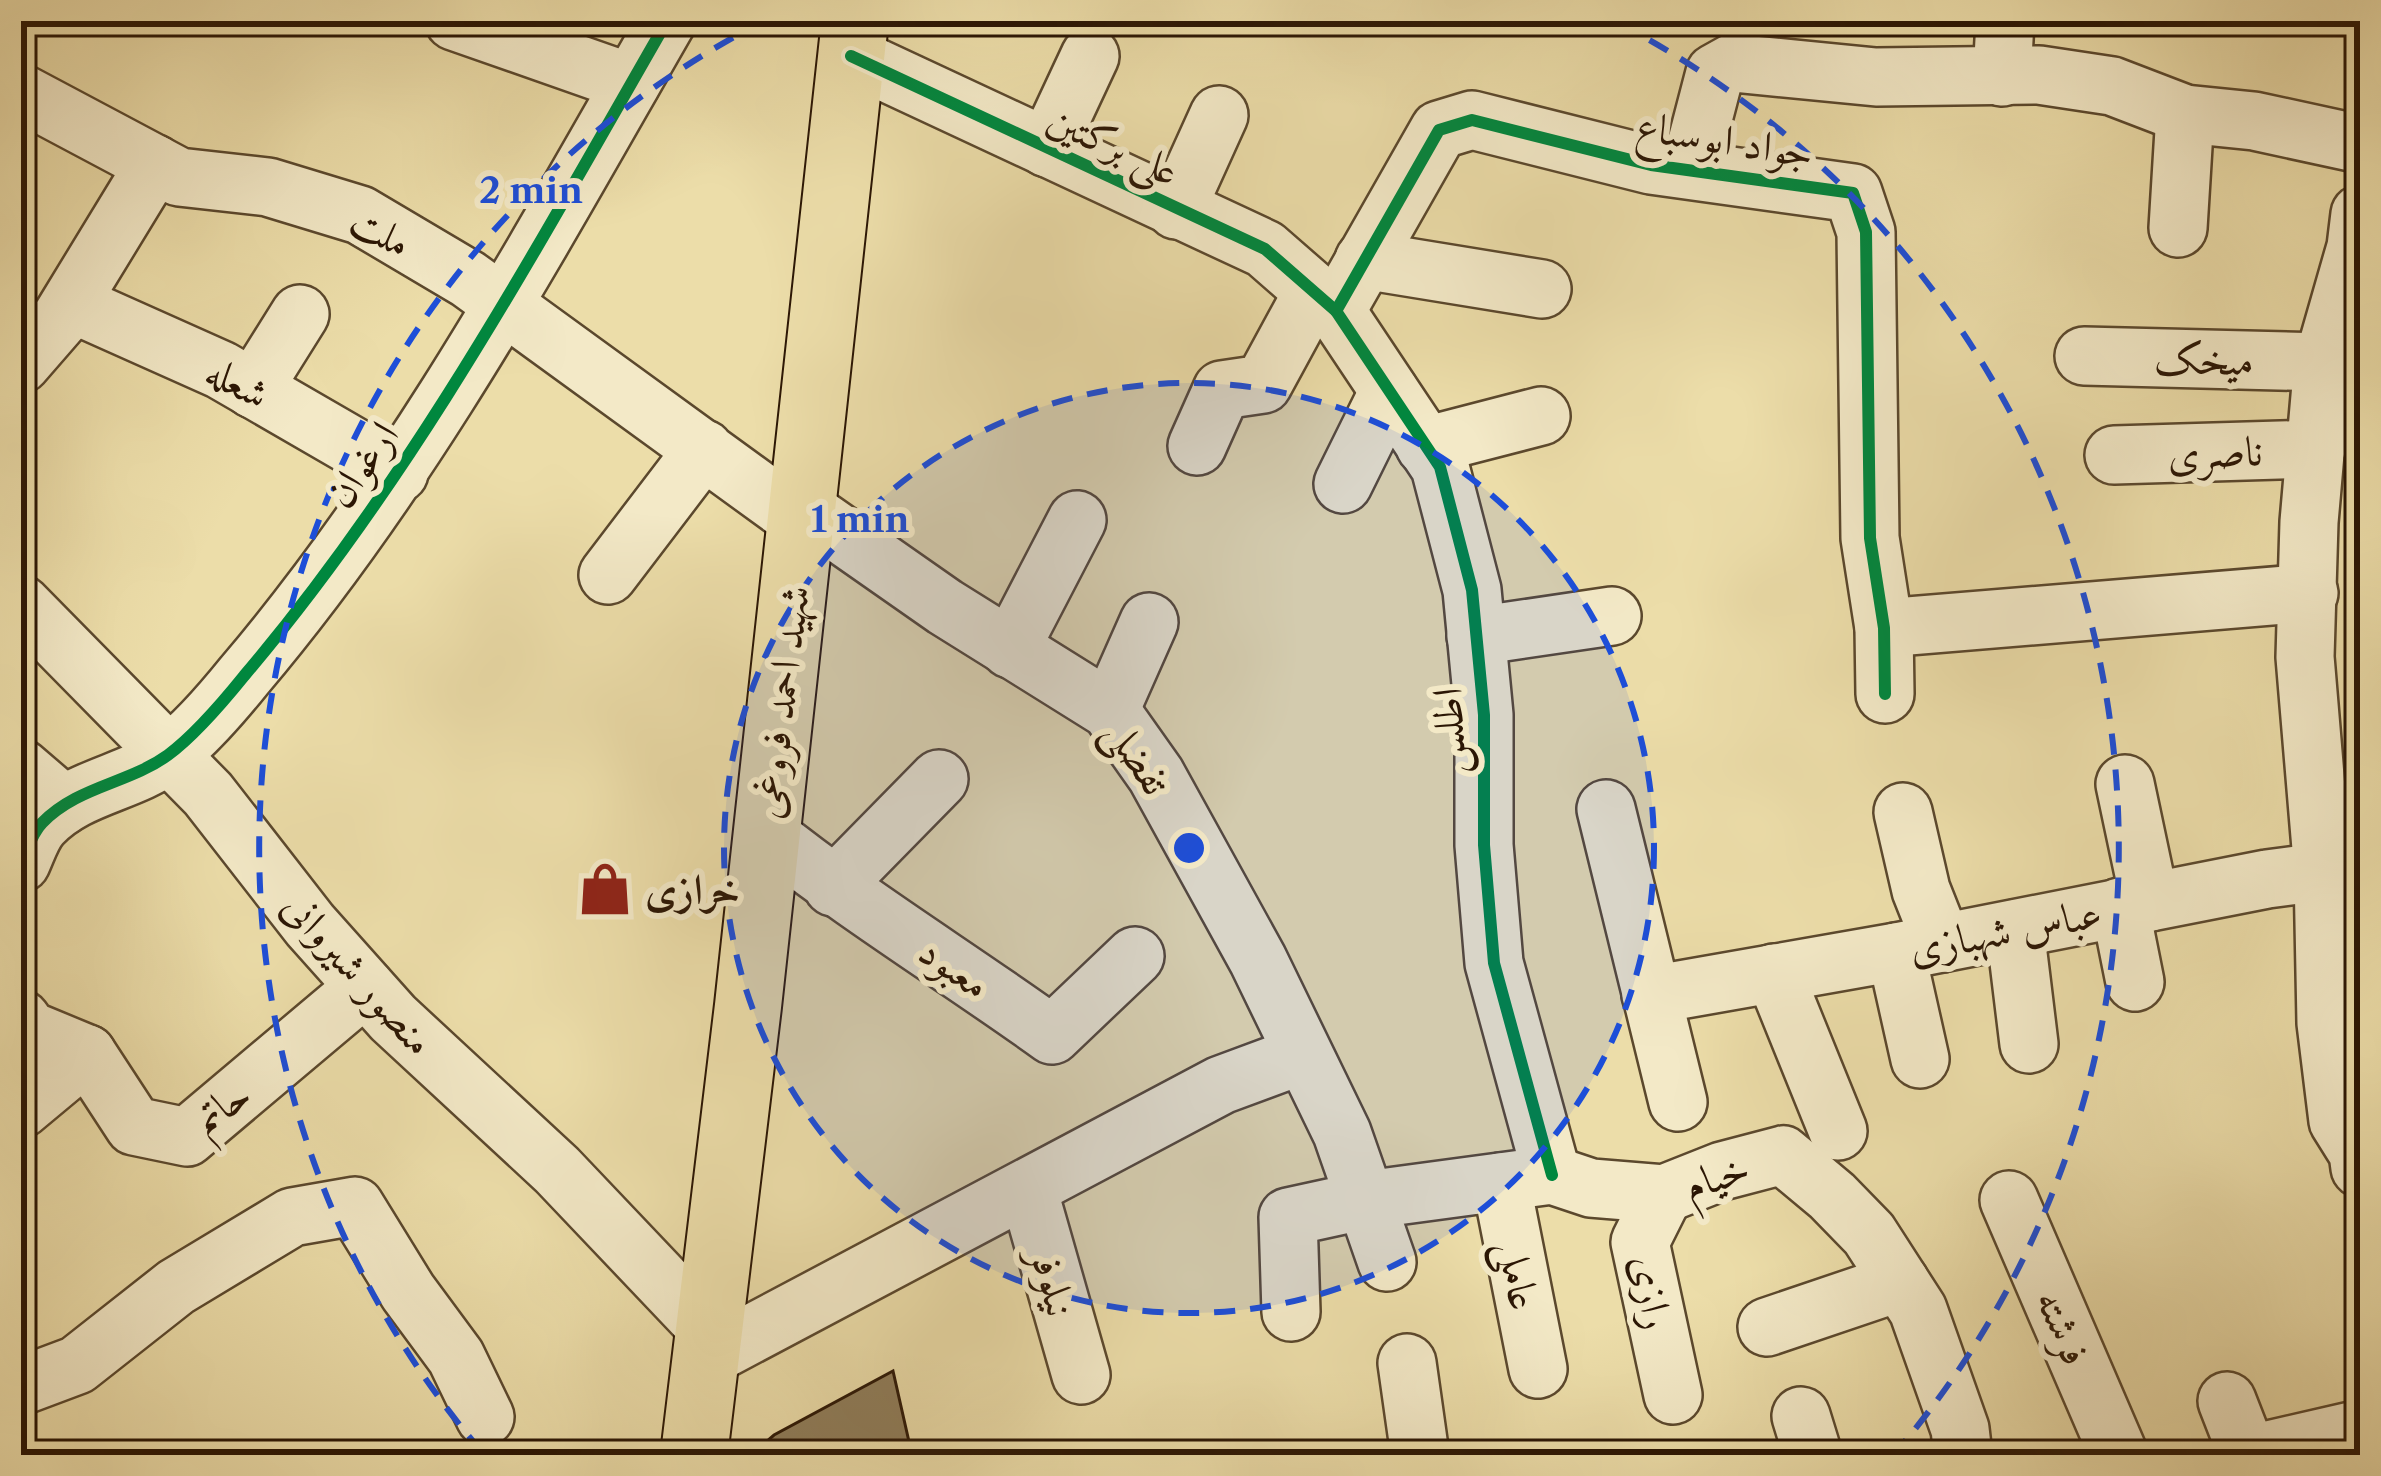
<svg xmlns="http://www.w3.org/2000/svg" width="2381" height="1476" font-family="'Libre Caslon Text',Amiri,serif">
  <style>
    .building { fill: #8f7d5a; stroke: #2b1604; stroke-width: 3 }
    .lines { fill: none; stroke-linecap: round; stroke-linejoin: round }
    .minor-casing { stroke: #5b482d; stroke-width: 62 }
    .major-casing { stroke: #2b1604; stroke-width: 70 }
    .minor { stroke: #f3e9c7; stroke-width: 57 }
    .major { stroke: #ecdda9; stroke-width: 66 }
    .cycleway-casing { stroke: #f3e9c7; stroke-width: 20 }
    .cycleway { stroke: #00873e; stroke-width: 12 }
    .ring { fill: none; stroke: #1d4ed8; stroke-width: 6; stroke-dasharray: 21 15 }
    .labels { text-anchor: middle; stroke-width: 12; stroke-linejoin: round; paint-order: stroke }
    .street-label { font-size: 42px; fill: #2b1604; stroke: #f3e9c7 }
    .poi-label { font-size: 42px; font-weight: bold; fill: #2b1604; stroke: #f3e9c7; text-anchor: start }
    .centre { fill: #1d4ed8; stroke: #f3e9c7; stroke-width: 6 }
    .ring-label { font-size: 36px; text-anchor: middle; font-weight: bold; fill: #1d4ed8; stroke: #f3e9c7; stroke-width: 12; stroke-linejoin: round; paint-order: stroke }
  </style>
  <rect width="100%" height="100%" fill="#ecdda9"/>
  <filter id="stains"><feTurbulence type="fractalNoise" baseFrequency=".00167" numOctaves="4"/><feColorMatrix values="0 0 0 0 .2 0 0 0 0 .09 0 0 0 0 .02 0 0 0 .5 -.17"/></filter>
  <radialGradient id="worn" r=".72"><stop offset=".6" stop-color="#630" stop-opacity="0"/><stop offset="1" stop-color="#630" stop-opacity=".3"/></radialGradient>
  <path class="building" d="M893 1371 912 1455H757L758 1449 774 1435Z"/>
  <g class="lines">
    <defs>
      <g id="minor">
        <path d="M454 21 631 83"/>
        <path d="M851 56 1265 249 1336 311 1440 467 1472 590 1484 715V845L1494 963 1552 1175"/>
        <path d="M2002 77 2005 21"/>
        <path d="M21 93 179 177 268 187 360 215 468 279 801 521"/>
        <path d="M1047 148 1090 56"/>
        <path d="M1690 169 1715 73 1733 63 1876 77 2039 75 2112 86 2185 114 2254 121 2360 144"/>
        <path d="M1176 210 1219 115"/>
        <path d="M2360 214 2356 247 2323 362 2309 522 2305 657 2323 872 2326 1023 2338 1121 2358 1153 2360 1168"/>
        <path d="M2178 228 2185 114"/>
        <path d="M1364 260 1542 289"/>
        <path d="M71 303 221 370 399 473"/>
        <path d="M1336 311 1439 130 1472 120 1651 165 1853 193 1866 232 1870 538 1884 628 1885 694"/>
        <path d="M2084 356 2323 362"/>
        <path d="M21 364 61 318 155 164"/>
        <path d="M253 389 300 314"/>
        <path d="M1197 446 1222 390 1263 384 1313 292"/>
        <path d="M1425 446 1541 416"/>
        <path d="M2114 455 2316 449"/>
        <path d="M1343 484 1389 391"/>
        <path d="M802 507 945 607 1110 710 1156 775 1258 960 1342 1133 1387 1262"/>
        <path d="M608 575 704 449"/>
        <path d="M21 604 208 794 310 925 393 1018 557 1170 709 1330"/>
        <path d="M1884 628 2309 593"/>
        <path d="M1476 636 1612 616"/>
        <path d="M1010 649 1077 520"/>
        <path d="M1110 710 1149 622"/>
        <path d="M21 768 64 805"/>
        <path d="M2125 784 2150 902"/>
        <path d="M1606 809 1678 1102"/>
        <path d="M1903 812 1921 890 1942 943"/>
        <path d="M765 832C856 905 956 966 1052 1035L1135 956"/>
        <path d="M21 863C27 850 32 833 42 823 78 786 128 784 168 755 195 735 223 702 244 676 413 477 537 247 667 21"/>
        <path d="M833 887 939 779"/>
        <path d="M2120 907 2135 982"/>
        <path d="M2015 929 2029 1044"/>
        <path d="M1896 952 1920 1059"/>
        <path d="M1774 973 1838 1131"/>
        <path d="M1651 995 1896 952 2267 879 2360 867"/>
        <path d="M21 1019 29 1030 87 1054 134 1126 187 1137 365 987"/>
        <path d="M21 1109 87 1054"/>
        <path d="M1501 1182 1538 1369"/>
        <path d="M1028 1189 1081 1375"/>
        <path d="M1664 1194 1640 1242 1673 1395"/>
        <path d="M2009 1200 2119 1455"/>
        <path d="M1291 1312 1288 1217 1366 1200 1552 1175 1591 1188 1664 1194 1722 1171 1783 1155 1832 1196 1869 1234 1918 1310 1960 1429 1963 1455"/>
        <path d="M1767 1327 1900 1282"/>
        <path d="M706 1358 1221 1085 1302 1055"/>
        <path d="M1407 1363 1420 1455"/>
        <path d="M21 1386 77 1365 176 1287 292 1217 355 1206 408 1292 456 1357 485 1417"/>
        <path d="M2227 1401 2248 1455"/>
        <path d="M1801 1416 1813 1455"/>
        <path d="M2247 1455 2360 1429"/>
      </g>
      <path id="major" d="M694 1455 748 1006 855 21"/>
    </defs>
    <use href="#minor" class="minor-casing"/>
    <use href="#major" class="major-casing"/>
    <use href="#minor" class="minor"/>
    <use href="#major" class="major"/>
    <defs>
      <g id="cycleway">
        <path d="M851 56 1265 249 1336 311 1440 467 1472 590 1484 715V845L1494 963 1552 1175"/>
        <path d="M1336 311 1439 130 1472 120 1651 165 1853 193 1866 232 1870 538 1884 628 1885 694"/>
        <path d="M21 863C27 850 32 833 42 823 78 786 128 784 168 755 195 735 223 702 244 676 413 477 537 247 667 21"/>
      </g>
    </defs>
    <use href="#cycleway" class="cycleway-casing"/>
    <use href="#cycleway" class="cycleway"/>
  </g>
  <circle cx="1189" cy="848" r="465" fill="#1d4ed8" fill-opacity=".12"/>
  <g class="ring">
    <circle cx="1189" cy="848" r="465"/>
    <path d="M482 1452A930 930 0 0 1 760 23M1618 23A930 930 0 0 1 1896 1452"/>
  </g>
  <defs>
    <symbol id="shop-bare" viewBox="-9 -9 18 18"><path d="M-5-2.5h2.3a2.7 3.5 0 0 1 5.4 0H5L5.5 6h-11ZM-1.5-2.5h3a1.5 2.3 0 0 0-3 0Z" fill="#8f2418" stroke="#f3e9c7" stroke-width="2.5" paint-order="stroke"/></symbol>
  </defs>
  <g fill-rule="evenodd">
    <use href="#shop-bare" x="567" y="851" width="76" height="76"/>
  </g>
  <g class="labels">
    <g class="street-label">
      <text transform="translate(1725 139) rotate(9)" y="15">جواد ابوسباع</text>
      <text transform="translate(1114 144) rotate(25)" y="15">علی برکتین</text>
      <text transform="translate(381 231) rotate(27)" y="15">ملت</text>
      <text transform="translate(2204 359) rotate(1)" y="15">میخک</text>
      <text transform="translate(238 382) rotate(28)" y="15">شعله</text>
      <text transform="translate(2215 452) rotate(-2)" y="15">ناصری</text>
      <text transform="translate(361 464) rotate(-55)" y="15">ارغوان</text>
      <text transform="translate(780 702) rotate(-83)" y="15">شهید احمد فروغی</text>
      <text transform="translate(1448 731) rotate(-92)" y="15">اطلس</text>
      <text transform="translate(1138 756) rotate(55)" y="15">تفضلی</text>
      <text transform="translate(2005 930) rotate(-11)" y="15">عباس شهبازی</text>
      <text transform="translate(955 967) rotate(35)" y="15">معبود</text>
      <text transform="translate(359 973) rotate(48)" y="15">منصور شیروانی</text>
      <text transform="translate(221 1106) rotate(-36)" y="15">حاتم</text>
      <text transform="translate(1716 1176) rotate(-19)" y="15">خیام</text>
      <text transform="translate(1519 1275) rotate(79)" y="15">عاملی</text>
      <text transform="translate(1054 1282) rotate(74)" y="15">نیلوفر</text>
      <text transform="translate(1653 1292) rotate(80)" y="15">رازی</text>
      <text transform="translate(2064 1327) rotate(67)" y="15">فرشته</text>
    </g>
    <g class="poi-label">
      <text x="645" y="904">خرازی</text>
    </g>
  </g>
  <circle cx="1189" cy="848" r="18" class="centre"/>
  <g class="ring-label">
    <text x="531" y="203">2 min</text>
    <text x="860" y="532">1 min</text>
  </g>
  <rect width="2381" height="1476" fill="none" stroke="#ecdda9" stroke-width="72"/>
  <rect x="24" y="24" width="2333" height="1428" fill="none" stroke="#2b1604" stroke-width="6"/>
  <rect x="36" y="36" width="2309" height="1404" fill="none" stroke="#2b1604" stroke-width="3"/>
  <rect width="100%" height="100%" filter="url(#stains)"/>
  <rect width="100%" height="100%" fill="url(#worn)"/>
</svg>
